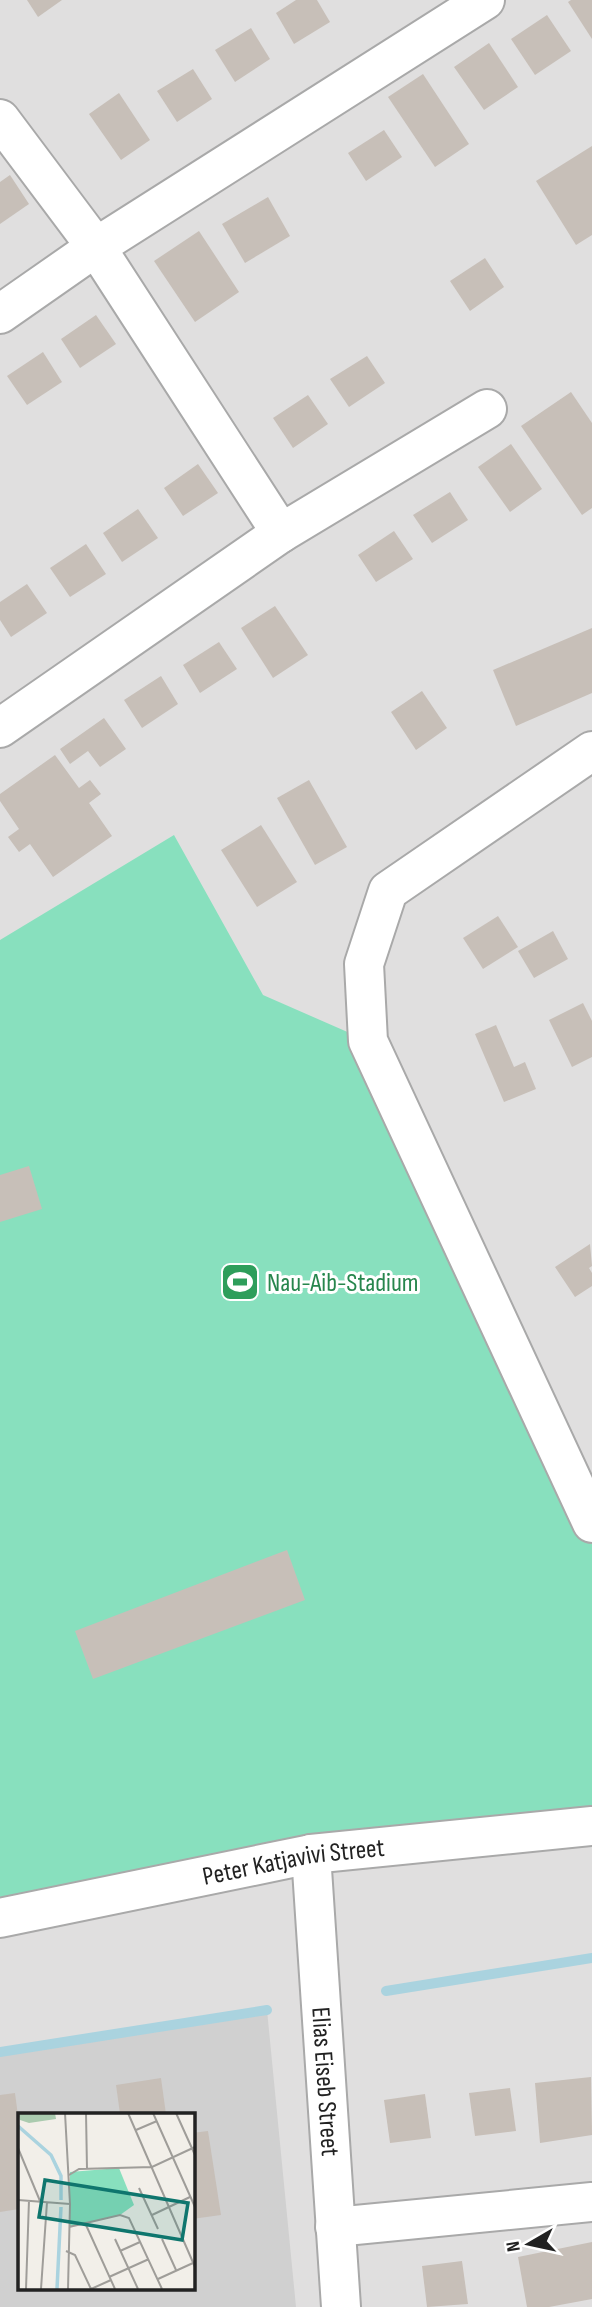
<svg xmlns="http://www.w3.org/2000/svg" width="592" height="2307" font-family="'Sofia Sans Condensed',sans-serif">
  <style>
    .residential { fill: #e0dfdf; fill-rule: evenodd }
    .religious { fill: #d0d0d0; fill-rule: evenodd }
    .pitch { fill: #88e0be }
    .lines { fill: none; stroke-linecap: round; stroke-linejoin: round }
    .stream { stroke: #aad3df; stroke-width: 10 }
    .building { fill: #c7bfb8 }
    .minor-casing { stroke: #a9a9a9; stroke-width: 42 }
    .minor { stroke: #fff; stroke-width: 38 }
    .labels { text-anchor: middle; stroke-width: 6; stroke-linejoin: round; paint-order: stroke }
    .leisure-label { font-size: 26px; fill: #27864d; stroke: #fff; text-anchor: start }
    .street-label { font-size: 26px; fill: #222; stroke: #fff }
    .inset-river { fill: none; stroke: #aad3df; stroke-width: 3.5 }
    .inset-road { fill: none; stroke: #9f9d99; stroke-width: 2 }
    .view { fill: #0f766e; fill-opacity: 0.15; stroke: #0f766e; stroke-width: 3.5 }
    .inset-edge { fill: none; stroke: #222; stroke-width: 3.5 }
  </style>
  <rect width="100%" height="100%" fill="#f2efe9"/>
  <path class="residential" d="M0 0H592V2307H0ZM19 2114H192V2288H19Z"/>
  <path class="religious" d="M267 2010 296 2307H0V2052ZM19 2114H192V2288H19Z"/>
  <path class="pitch" d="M174 835 263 995 368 1041 592 1523V1826L0 1918V940Z"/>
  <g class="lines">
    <g class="stream">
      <path d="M386 1991 592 1958"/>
      <path d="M0 2052 267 2010"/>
    </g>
  </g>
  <g class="building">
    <path d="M27 0H62L38 17Z"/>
    <path d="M296 0H317L330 22 294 44 276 13Z"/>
    <path d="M571 0H592V39L568 2Z"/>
    <path d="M547 15 571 51 535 75 511 39Z"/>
    <path d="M251 28 270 59 235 82 215 50Z"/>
    <path d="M489 43 518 87 484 110 454 67Z"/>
    <path d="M193 69 212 99 177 122 157 91Z"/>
    <path d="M423 74 469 144 435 167 388 97Z"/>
    <path d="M119 93 150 140 121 160 89 114Z"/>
    <path d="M384 130 402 157 366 181 348 153Z"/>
    <path d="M592 146V235L576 245 536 181Z"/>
    <path d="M10 175 29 204 0 224V182Z"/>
    <path d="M268 197 290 236 245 263 222 224Z"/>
    <path d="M199 231 239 292 195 322 154 261Z"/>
    <path d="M485 258 504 287 470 311 450 281Z"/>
    <path d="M96 315 116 344 80 368 61 339Z"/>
    <path d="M43 352 62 382 27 405 7 376Z"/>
    <path d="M367 356 385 383 349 407 330 379Z"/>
    <path d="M571 392 592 423V508L582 515 521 426Z"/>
    <path d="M308 395 328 424 293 448 273 418Z"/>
    <path d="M511 444 542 489 510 512 478 467Z"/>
    <path d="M198 464 218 493 183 516 164 488Z"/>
    <path d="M450 492 468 520 432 543 413 515Z"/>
    <path d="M138 509 158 538 122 562 103 533Z"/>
    <path d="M394 531 413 559 376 582 358 555Z"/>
    <path d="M86 544 106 574 70 597 50 568Z"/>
    <path d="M27 584 47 613 11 637 0 620V602Z"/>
    <path d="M275 606 308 655 273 678 241 628Z"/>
    <path d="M592 628V693L516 726 493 670Z"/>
    <path d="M219 642 237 669 200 693 183 665Z"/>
    <path d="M161 676 178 704 142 728 124 700Z"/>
    <path d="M422 691 447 728 416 750 391 712Z"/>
    <path d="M104 718 126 749 100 767 88 751 70 764 60 749Z"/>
    <path d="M55 755 79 788 90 780 101 794 89 803 112 836 53 877 30 844 19 852 8 837 19 829 0 801V794Z"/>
    <path d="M309 780 347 847 315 865 277 798Z"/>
    <path d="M261 825 297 882 257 907 221 850Z"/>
    <path d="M498 916 518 947 483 969 463 938Z"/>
    <path d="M553 931 568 959 534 978 518 951Z"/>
    <path d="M583 1003 592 1021V1057L572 1067 549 1020Z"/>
    <path d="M496 1025 514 1067 525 1062 536 1089 504 1102 475 1034Z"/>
    <path d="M29 1166 42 1209 0 1222V1175Z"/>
    <path d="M590 1244 592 1266 589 1268 592 1273V1286L575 1297 555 1267Z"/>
    <path d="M287 1550 305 1600 93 1679 75 1631Z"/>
    <path d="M591 2077 592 2135 540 2143 535 2083Z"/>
    <path d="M161 2078 166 2114H120L116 2085Z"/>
    <path d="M510 2088 516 2131 475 2136 469 2093Z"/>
    <path d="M15 2093 19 2123V2209L0 2212V2095Z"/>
    <path d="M425 2094 431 2138 390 2143 384 2100Z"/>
    <path d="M208 2131 221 2215 192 2219V2133Z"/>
    <path d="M592 2242V2299L549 2307H527L518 2257Z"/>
    <path d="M462 2261 468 2304 427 2307 422 2266Z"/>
  </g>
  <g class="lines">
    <defs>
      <g id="minor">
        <path d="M0 119 96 247 281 533"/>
        <path d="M0 314 96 247 485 0"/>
        <path d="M0 728 281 533 487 409"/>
        <path d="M592 751 388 891 364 964 368 1041 592 1523"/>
        <path id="s1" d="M311 1854 341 2307"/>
        <path id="s2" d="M0 1918 311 1854 592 1826"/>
        <path d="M335 2227 592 2202"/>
      </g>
    </defs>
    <use href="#minor" class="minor-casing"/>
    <use href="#minor" class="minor"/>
  </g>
  <defs>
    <symbol id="stadium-square" viewBox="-11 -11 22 22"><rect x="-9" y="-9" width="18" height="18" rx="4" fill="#2e9e5b" stroke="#fff"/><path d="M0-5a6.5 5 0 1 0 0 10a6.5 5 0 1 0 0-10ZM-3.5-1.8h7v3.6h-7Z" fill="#fff"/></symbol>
  </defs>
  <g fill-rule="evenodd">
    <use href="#stadium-square" x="218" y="1260" width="44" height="44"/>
  </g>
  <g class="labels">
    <g class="leisure-label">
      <text x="267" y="1291">Nau-Aib-Stadium</text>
    </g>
    <g class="street-label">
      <text dy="9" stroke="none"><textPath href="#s2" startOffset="299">Peter Katjavivi Street</textPath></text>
      <text dy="9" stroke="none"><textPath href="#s1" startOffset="228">Elias Eiseb Street</textPath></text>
    </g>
  </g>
  <g transform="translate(18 2113)">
    <rect width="177" height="177" fill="#f2efe9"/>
    <path d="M0 0H37L38 6 11 10 2 7Z" fill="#aacbaf"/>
    <path d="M101 55 116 92 102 102 51 114 52 59Z" fill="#88e0be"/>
    <path class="inset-river" d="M0 13 33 42 43 63V87M39 176 43 94"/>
    <path class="inset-road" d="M47 0 52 91 50 176M68 0 69 56M110 0 177 154M135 0 177 94M158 0 177 42M118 17 139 8M0 35 22 88M51 62 61 56 134 54 177 34M121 75 140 116M0 87 52 91M134 102 172 84M68 112 97 176M51 114 102 102 111 105 144 176M97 126 120 176M144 126 158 157M48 138 57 142 73 176M102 138 122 129M91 164 131 146M140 166 175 150M8 176 11 87M23 176 29 89M73 176 93 167"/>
    <path class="view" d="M27 67 170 90 164 127 21 104Z"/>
    <rect width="177" height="177" class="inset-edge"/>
  </g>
  <g transform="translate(529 2244) rotate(261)" stroke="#ffffff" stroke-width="5" paint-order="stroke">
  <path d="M0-5L12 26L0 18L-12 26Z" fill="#222222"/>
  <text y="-10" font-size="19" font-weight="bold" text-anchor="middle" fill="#222222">N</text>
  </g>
</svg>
